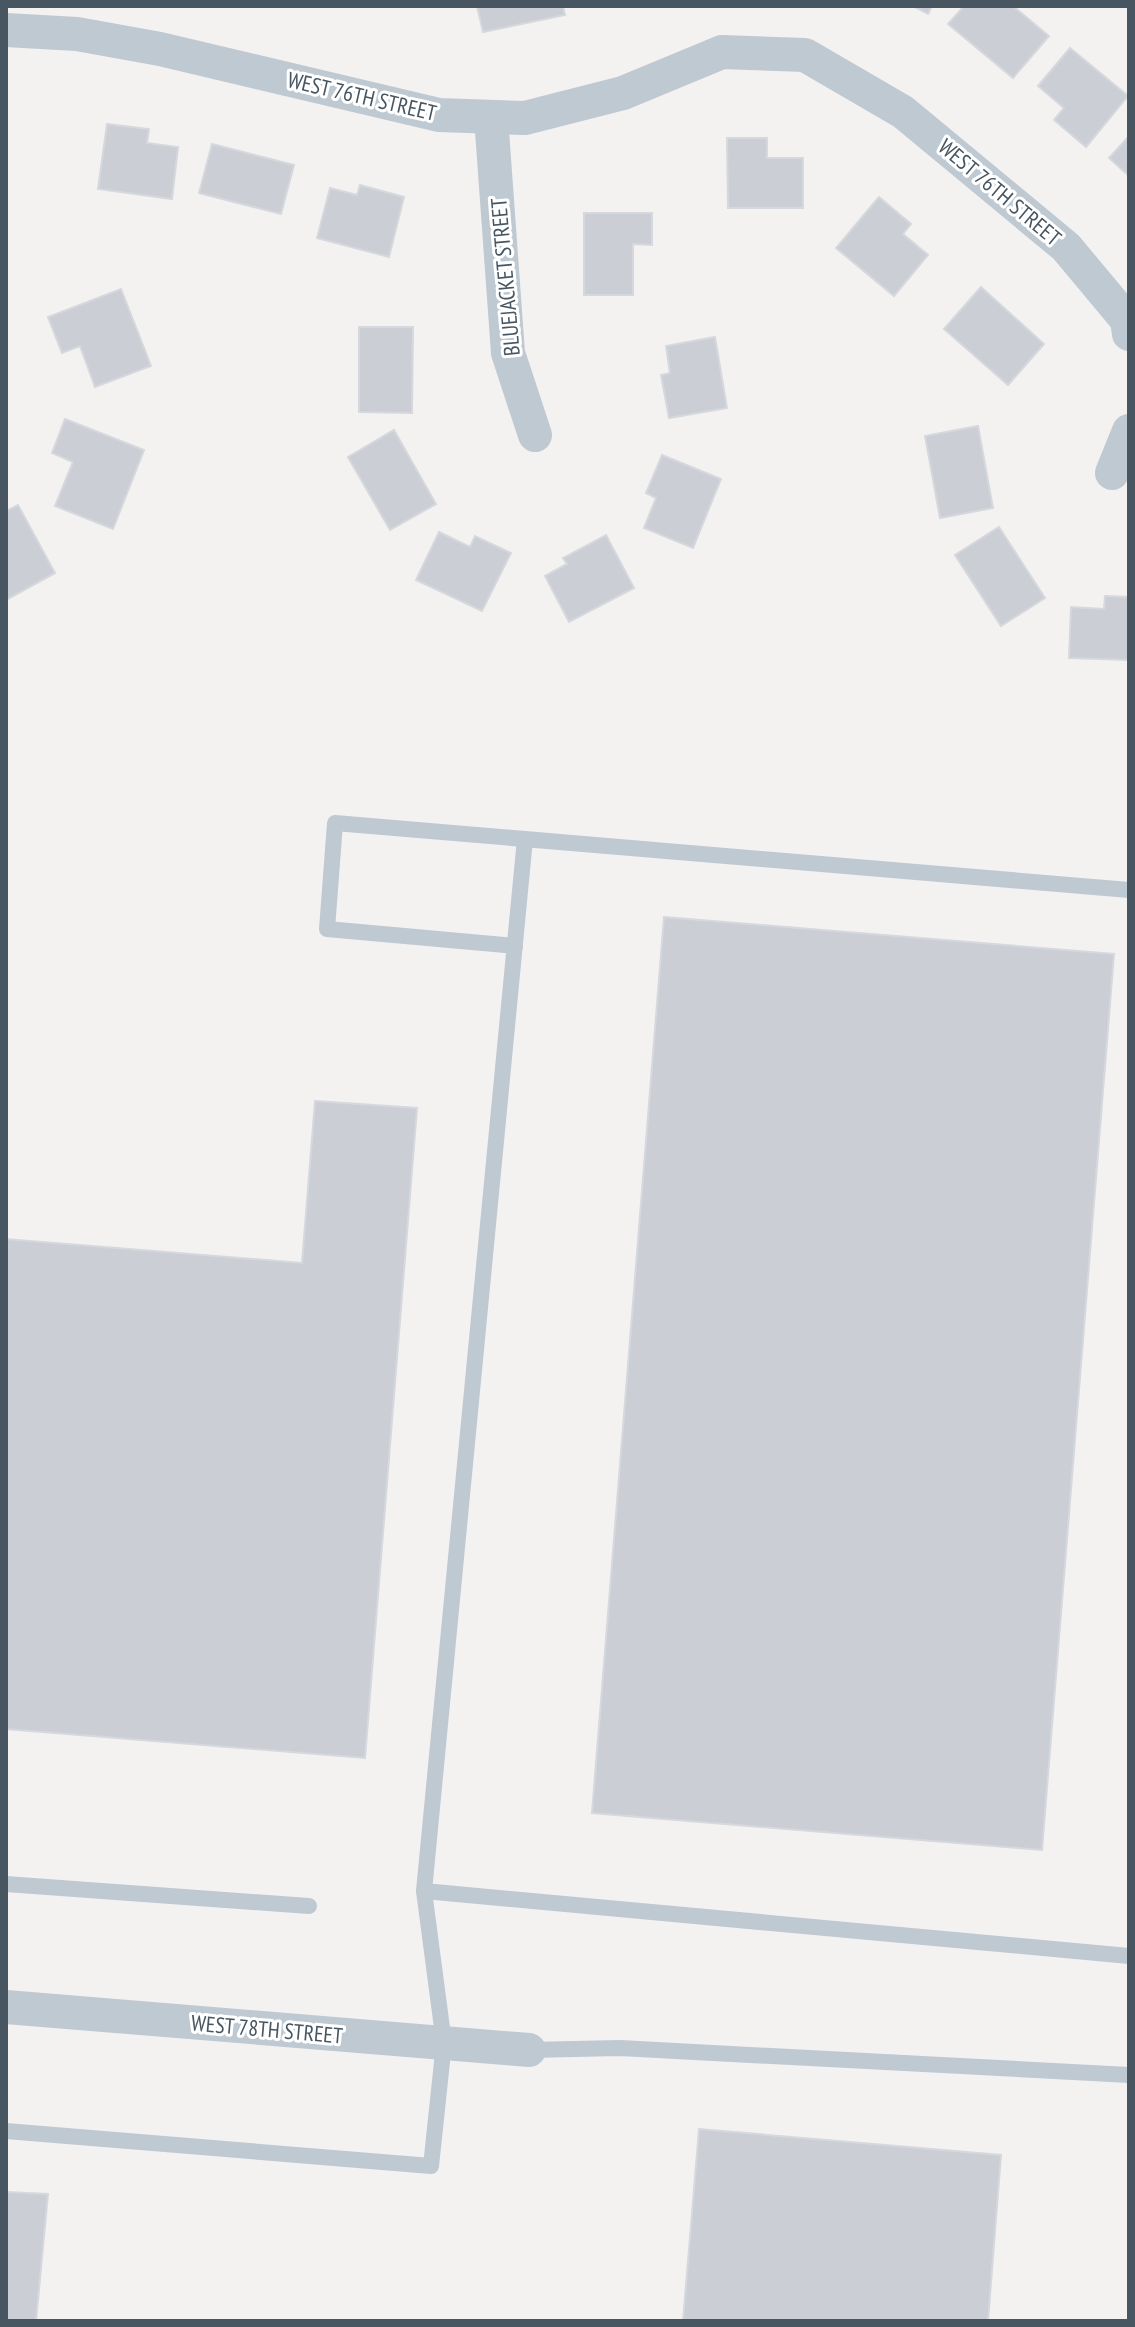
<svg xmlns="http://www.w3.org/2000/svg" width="1135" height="2327" font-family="'PT Sans Narrow',sans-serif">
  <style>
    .building { fill: #cbced4; stroke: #d5d8dd; stroke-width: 2 }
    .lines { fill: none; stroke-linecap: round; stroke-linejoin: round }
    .service { stroke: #bec9d2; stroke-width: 16 }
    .minor { stroke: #bec9d2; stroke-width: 34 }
    .labels { text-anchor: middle; stroke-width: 6; stroke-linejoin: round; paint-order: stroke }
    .street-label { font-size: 22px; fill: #475661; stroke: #fff }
  </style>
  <rect width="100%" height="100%" fill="#f4f1f1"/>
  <g class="building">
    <path d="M477 6H563L565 15 483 32Z"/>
    <path d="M913 6H932L928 14Z"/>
    <path d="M964 6H1013L1049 36 1013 78 948 24Z"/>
    <path d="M1070 48 1128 96 1086 147 1054 120 1064 108 1038 86Z"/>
    <path d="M107 124 149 129 147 143 178 147 172 199 98 189Z"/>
    <path d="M1129 136V176L1109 158Z"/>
    <path d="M727 138H767V158H803V208H728Z"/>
    <path d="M212 144 294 165 281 214 199 193Z"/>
    <path d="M360 185 404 197 389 257 317 238 330 188 357 195Z"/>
    <path d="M879 197 911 224 903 234 928 255 894 296 836 248Z"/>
    <path d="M584 213H652V245L633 244V295H584Z"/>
    <path d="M981 287 1044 344 1008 385 944 329Z"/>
    <path d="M121 289 151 366 95 387 80 346 62 353 48 317Z"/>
    <path d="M359 327H413L412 413 359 412Z"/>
    <path d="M715 337 727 408 669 418 661 375 670 373 666 346Z"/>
    <path d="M65 419 144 450 113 529 55 506 73 462 52 453Z"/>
    <path d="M978 426 993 508 940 518 925 436Z"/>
    <path d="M394 430 436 504 390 530 348 457Z"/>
    <path d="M662 455 721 479 693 548 644 528 656 498 646 493Z"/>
    <path d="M18 505 55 573 6 600V511Z"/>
    <path d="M999 527 1045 598 1001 626 955 555Z"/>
    <path d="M439 532 470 547 475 536 511 553 482 611 416 580Z"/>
    <path d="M606 535 634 588 569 622 545 576 567 564 563 558Z"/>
    <path d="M1105 596 1129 597V660L1069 658 1071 607 1104 609Z"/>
    <path d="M664 917 1114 954 1042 1850 592 1813Z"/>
    <path d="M315 1101 417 1108 365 1758 6 1729V1239L302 1263Z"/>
    <path d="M699 2129 1001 2155 988 2321H683Z"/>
    <path d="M6 2192 48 2194 36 2321H6Z"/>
  </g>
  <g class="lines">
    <g class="service">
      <path d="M515 946 327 929 335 823 1129 890"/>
      <path d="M6 1884 309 1906"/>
      <path d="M424 1891 1129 1956"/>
      <path d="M529 2050 620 2048 1129 2075"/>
      <path d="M6 2131 431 2166 444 2043 424 1891 525 839"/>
    </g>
    <g class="minor">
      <path d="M6 30 77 34 160 49 439 115 525 118 623 93 722 52 805 55 903 112 1066 247 1127 320 1129 334"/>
      <path d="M491 117 508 353 535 435"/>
      <path d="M1112 473 1129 431"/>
      <path d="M6 2007 529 2050"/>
    </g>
  </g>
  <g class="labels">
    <g class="street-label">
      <text transform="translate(362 96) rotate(13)" y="8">WEST 76TH STREET</text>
      <text transform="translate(1000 192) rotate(40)" y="8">WEST 76TH STREET</text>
      <text transform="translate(505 277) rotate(-95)" y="8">BLUEJACKET STREET</text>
      <text transform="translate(267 2029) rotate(5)" y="8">WEST 78TH STREET</text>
    </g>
  </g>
  <rect width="1135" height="2327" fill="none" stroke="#475661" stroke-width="16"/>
</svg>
